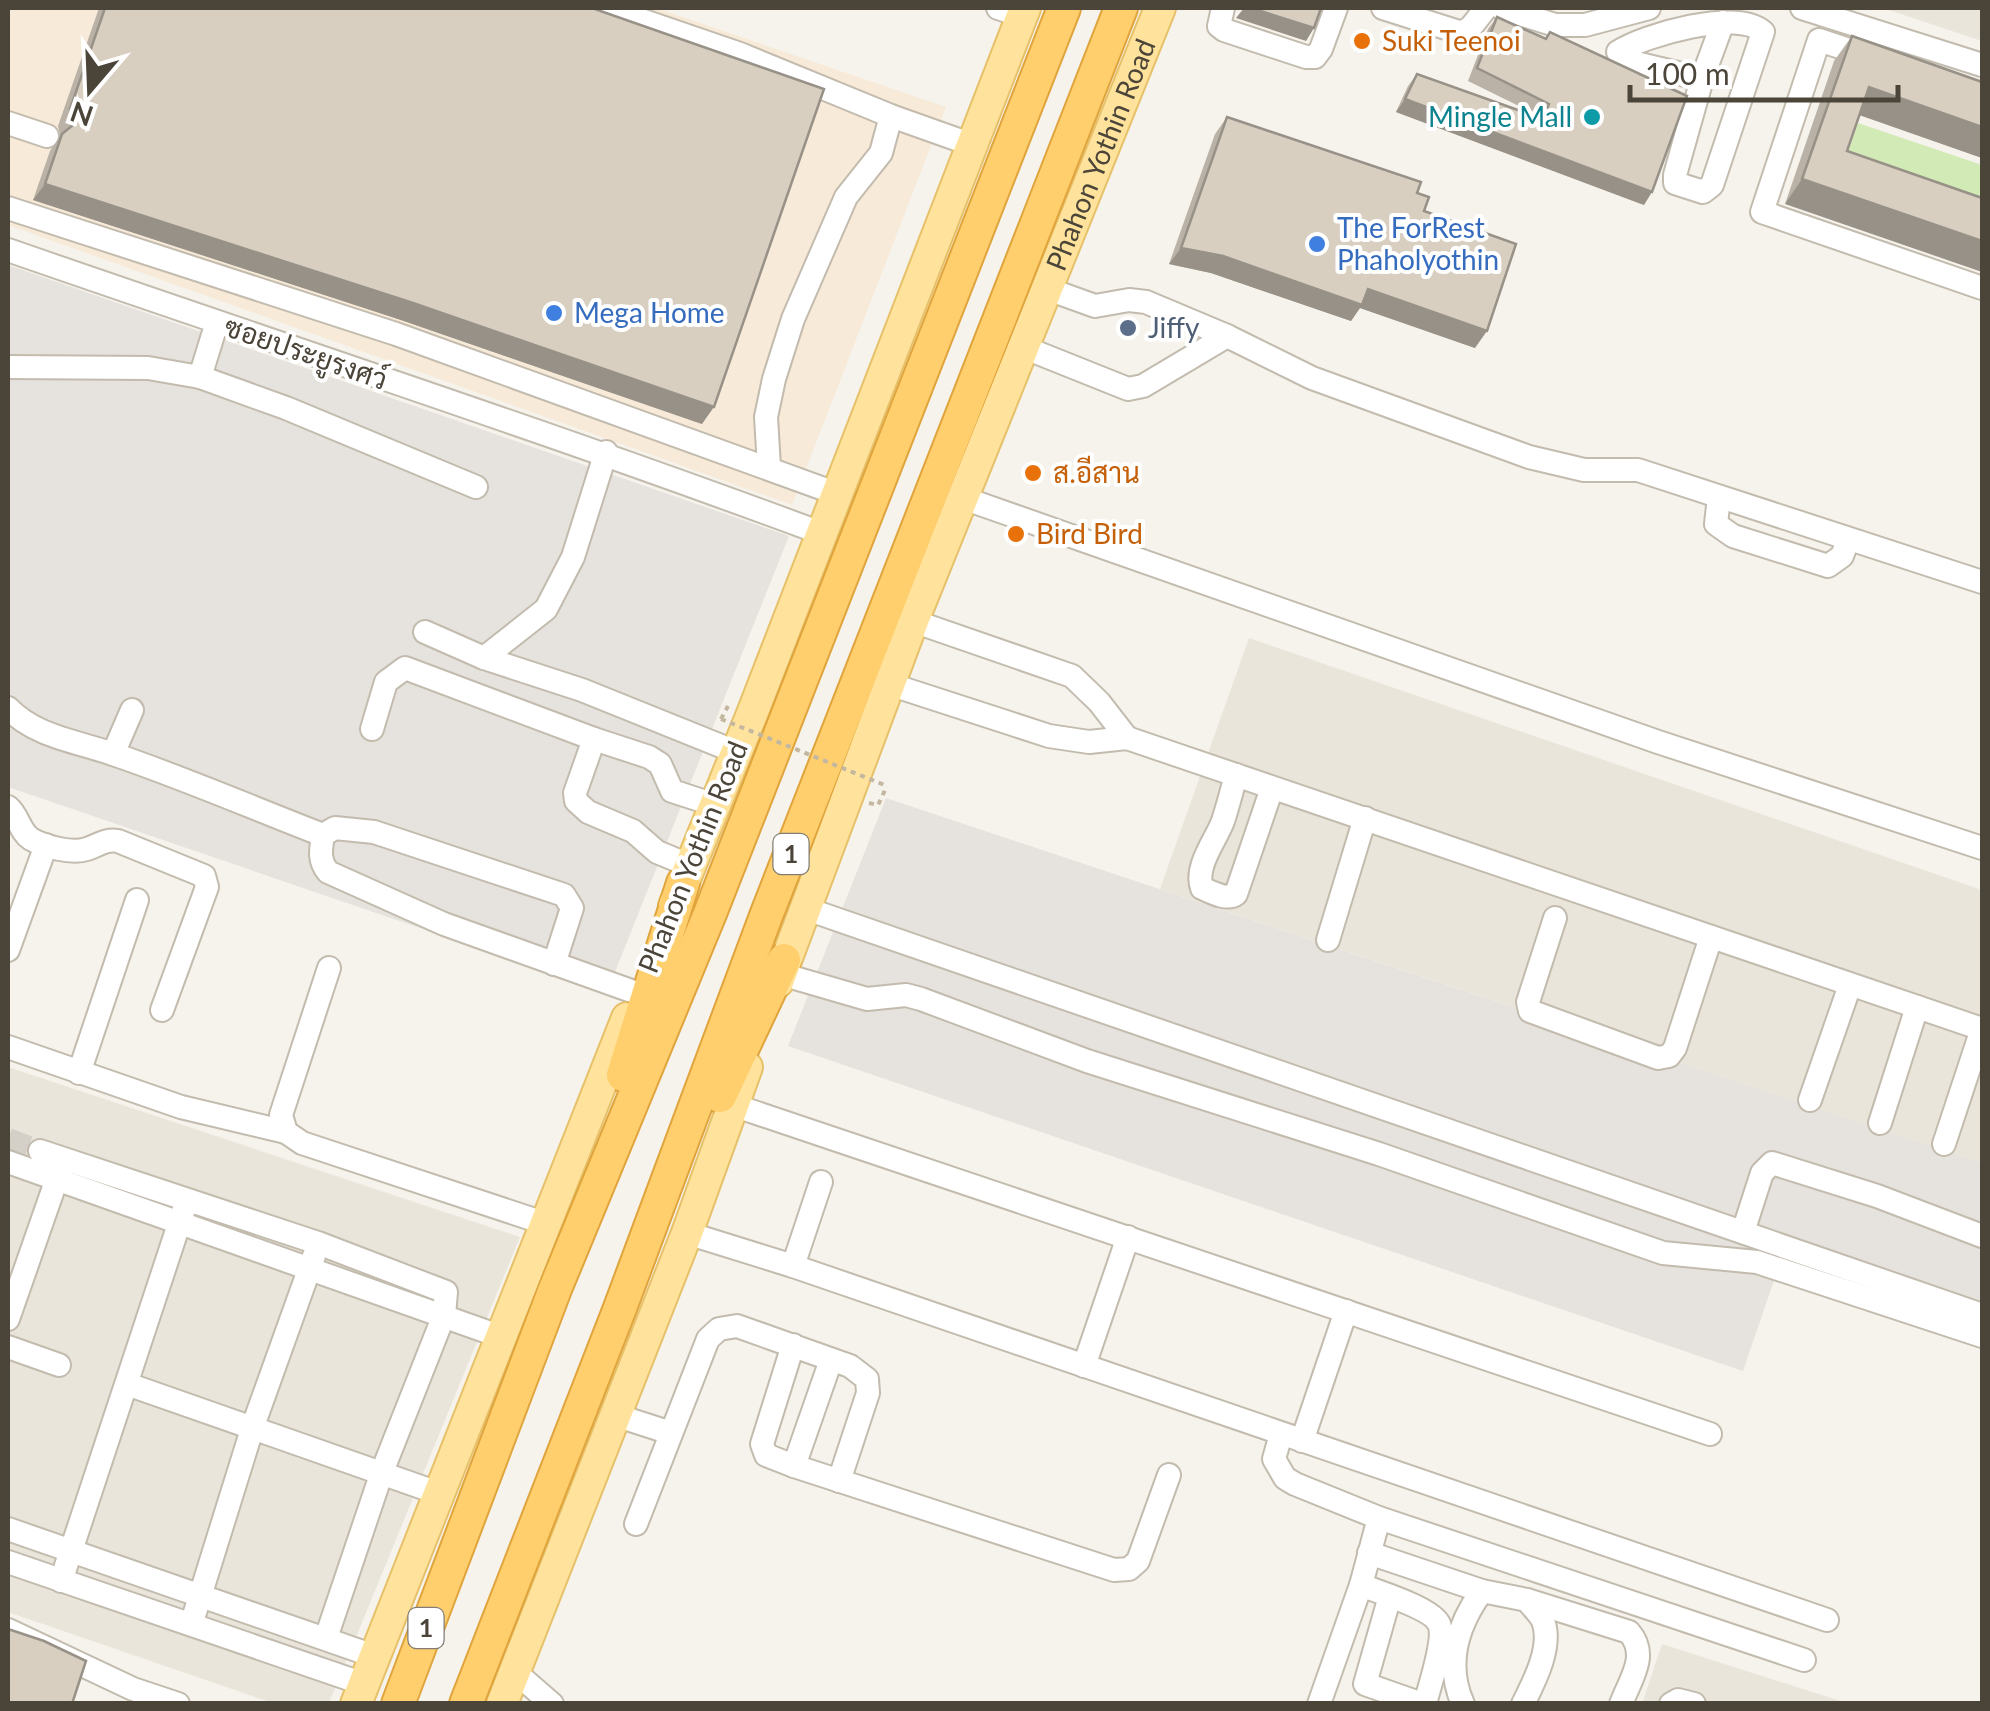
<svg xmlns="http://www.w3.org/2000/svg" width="1990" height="1711" font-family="Lato,Sarabun,sans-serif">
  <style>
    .residential { fill: #eae5da }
    .commercial { fill: #f7ead8 }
    .industrial { fill: #e6e2dd }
    .green { fill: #d2eab5 }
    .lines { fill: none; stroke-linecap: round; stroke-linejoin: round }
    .minor-tunnel { stroke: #d4d0c8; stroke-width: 22; stroke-dasharray: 22 11; stroke-linecap: butt }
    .minor-casing { stroke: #c2bbae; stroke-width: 26 }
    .major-casing { stroke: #e6c16a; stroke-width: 34 }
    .highway-casing { stroke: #e0a43c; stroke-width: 36 }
    .path { stroke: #c4b79f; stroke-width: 4; stroke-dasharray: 5 5; stroke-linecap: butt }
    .minor { stroke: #fff; stroke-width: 22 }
    .major { stroke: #ffe39c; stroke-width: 30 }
    .highway { stroke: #ffcf6e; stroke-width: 32 }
    .path-bridge { stroke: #c4b79f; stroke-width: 4; stroke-dasharray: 5 5; stroke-linecap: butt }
    .wall { fill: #bab2a6 }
    .shaded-wall { fill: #979187 }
    .building { fill: #d8cfc1; stroke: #979187; stroke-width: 2.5 }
    .food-dot { fill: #e8710a; stroke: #fff; stroke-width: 4 }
    .culture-dot { fill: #0f9aa8; stroke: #fff; stroke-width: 4 }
    .shop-dot { fill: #3f7fe0; stroke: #fff; stroke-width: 4 }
    .service-dot { fill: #5c6f8a; stroke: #fff; stroke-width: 4 }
    .labels { text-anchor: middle; stroke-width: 8; stroke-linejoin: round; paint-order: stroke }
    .shield { fill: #fff; stroke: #817c74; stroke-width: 2.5 }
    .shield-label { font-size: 25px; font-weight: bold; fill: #4b4439 }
    .food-label { font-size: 28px; fill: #c56008; stroke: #fff; text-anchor: start }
    .culture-label { font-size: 28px; fill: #0d838f; stroke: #fff; text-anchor: end }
    .street-label { font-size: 28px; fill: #4b4439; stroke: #fff }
    .shop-label { font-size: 28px; fill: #366cbe; stroke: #fff; text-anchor: start }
    .service-label { font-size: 28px; fill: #4e5e75; stroke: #fff; text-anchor: start }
  </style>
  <rect width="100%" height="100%" fill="#f6f3ec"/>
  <g class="residential">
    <path d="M1883 8H1982V41Z"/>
    <path d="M1249 638 1982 890V1163L1160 889Z"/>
    <path d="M8 1067 520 1237 329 1703H273L8 1612Z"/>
    <path d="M1662 1644 1847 1703 1642 1704Z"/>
  </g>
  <path class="commercial" d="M8 8H656L946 107 792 505 8 225Z"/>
  <g class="industrial">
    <path d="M8 265 789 536 607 992 8 787Z"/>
    <path d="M886 798 1982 1163V1316L1784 1251 1743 1371 788 1046Z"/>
  </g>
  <path class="green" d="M1858 123 1982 165V220L1841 172Z"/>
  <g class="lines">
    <path class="minor-tunnel" d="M8 1139 40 1151"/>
    <defs>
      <g id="minor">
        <path d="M606 8 740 54 891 116 970 144"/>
        <path d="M998 8 1022 16"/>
        <path d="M1223 8 1219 26 1224 30 1306 57H1315L1321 49 1336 8"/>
        <path d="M1383 8 1462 33 1471 27 1486 8"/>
        <path d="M1501 8 1555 25H1585L1649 8"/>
        <path d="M1802 8 1982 65"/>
        <path d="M1870 57 1819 40 1762 212 1982 288"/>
        <path d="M1702 79 1675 175V183L1703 192 1712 185 1763 32C1738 8 1644 35 1618 52L1623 60 1702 79 1723 22"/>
        <path d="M8 123 47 136"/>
        <path d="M8 208 396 334 835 493"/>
        <path d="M8 250C279 344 552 433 821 533"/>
        <path d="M1045 288 1095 306 1129 300 1146 302 1227 336 1312 378 1529 457 1584 470H1638L1982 582"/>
        <path d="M1023 347 1128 389 1143 386 1227 336"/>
        <path d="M8 367 148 368 200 377 286 408 476 487"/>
        <path d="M200 377 217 322"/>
        <path d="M769 467 766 417 774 379 793 319 846 197 881 153 891 116"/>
        <path d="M1719 497 1716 524 1733 536 1828 566 1842 556 1848 540"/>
        <path d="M963 498 1658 742 1982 848"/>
        <path d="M913 621 1072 676 1099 702 1127 738"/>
        <path d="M425 632 484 658 582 690 736 752"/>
        <path d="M484 658 546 609 573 557 606 452"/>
        <path d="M889 684 1049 736 1089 742 1127 738 1982 1029"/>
        <path d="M8 708C36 737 76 741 113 754 184 778 253 808 323 835L335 828 374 832 564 895 572 908 554 964"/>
        <path d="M372 729 386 682 405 668 594 739"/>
        <path d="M113 754 132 710"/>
        <path d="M1236 775C1232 790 1228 806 1223 821 1216 840 1194 867 1202 888 1211 892 1227 901 1236 894L1272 788"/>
        <path d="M8 807C19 816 19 831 31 839 45 847 72 854 87 849 99 845 105 839 118 841L204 876 207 887 162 1010"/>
        <path d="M323 835C321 849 318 860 328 872L444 924 637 993"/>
        <path d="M691 866 657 852 633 831 588 812 576 801 575 793 594 739 649 757 660 764 672 791 715 805"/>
        <path d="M804 908 1982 1315"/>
        <path d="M1555 918 1528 1002 1530 1011 1658 1058 1669 1056 1675 1048 1711 937"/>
        <path d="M1328 940 1365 818"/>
        <path d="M8 950 46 845"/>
        <path d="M329 968 281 1115 286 1132 302 1143 544 1223"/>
        <path d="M781 974 867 999 906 995 921 999 1087 1061 1379 1154 1663 1253 1757 1262 1982 1336"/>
        <path d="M8 1047 181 1107 286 1132"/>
        <path d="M79 1073 137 900"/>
        <path d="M1810 1100 1850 985"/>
        <path d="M733 1105 1710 1434"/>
        <path d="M1880 1123 1917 1007"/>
        <path d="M1944 1144 1982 1029"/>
        <path d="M40 1151 318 1243 446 1292 444 1315 382 1472 326 1638"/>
        <path d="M8 1162 499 1336"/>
        <path d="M1743 1232 1762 1173 1772 1163 1877 1196 1982 1236"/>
        <path d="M687 1233 793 1266 1827 1620"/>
        <path d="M793 1266 821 1182"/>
        <path d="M8 1319 61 1167"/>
        <path d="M793 1345 762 1444 766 1455 794 1466 1114 1570 1129 1569 1138 1561 1169 1475"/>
        <path d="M8 1347 59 1365"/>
        <path d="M1084 1366 1128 1237"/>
        <path d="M127 1384 438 1493"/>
        <path d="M615 1415 671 1433"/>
        <path d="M1281 1434 1274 1459 1285 1478 1295 1484 1379 1518 1361 1585 1319 1704"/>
        <path d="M1302 1441 1346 1311"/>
        <path d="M794 1466 831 1360"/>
        <path d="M1379 1518 1804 1660"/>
        <path d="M636 1524 708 1339 719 1329 737 1326 850 1366 867 1379 868 1393 839 1481"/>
        <path d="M8 1529 374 1656"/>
        <path d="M1369 1553 1482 1591 1527 1600C1532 1607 1540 1614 1543 1621 1553 1646 1534 1682 1523 1704"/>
        <path d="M8 1562 364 1684"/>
        <path d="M61 1581 184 1209"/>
        <path d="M1361 1585C1378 1592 1432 1608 1439 1624 1446 1639 1429 1687 1425 1704"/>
        <path d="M1390 1596 1365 1684 1422 1704"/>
        <path d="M1527 1600 1629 1632C1649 1655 1631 1678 1621 1704"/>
        <path d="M192 1622 253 1426 314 1256"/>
        <path d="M8 1630 133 1689 178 1704"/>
        <path d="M514 1671 552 1704"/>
        <path d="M1463 1704C1445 1664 1458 1624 1482 1591"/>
        <path d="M1671 1704 1678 1700 1694 1704"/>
      </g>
      <g id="major">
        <path d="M674 906 752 714 1025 8"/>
        <path id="s1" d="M778 982 913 621 1160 8"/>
        <path d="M356 1704 627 1018"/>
        <path d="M502 1704 687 1233 747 1067"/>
      </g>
      <g id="highway">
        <path d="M623 1075 683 883"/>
        <path d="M720 1096 784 960"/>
        <path d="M398 1704 555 1289 711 911 1064 8"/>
        <path d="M466 1704 620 1308 766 916 1121 8"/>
      </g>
    </defs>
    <use href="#minor" class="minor-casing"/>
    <use href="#major" class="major-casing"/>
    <use href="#highway" class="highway-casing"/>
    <g class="path">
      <path d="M721 719 728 706"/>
      <path d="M869 803 878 805 887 786"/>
    </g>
    <use href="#minor" class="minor"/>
    <use href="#major" class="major"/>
    <use href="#highway" class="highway"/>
    <path class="path-bridge" d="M721 719 887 786"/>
  </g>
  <g class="wall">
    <path d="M99 8H592L702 424 401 320 33 200 50 151 60 136 58 126Z"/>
    <path d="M1497 17 1545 38 1550 32 1644 205 1396 112 1408 86 1417 74 1540 118 1541 117 1468 81 1488 29Z"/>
    <path d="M1852 36 1982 82V158L1859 115 1847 151 1785 204 1834 61Z"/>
    <path d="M1227 117 1417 193 1475 348 1360 308 1351 321 1211 273 1169 264 1215 134Z"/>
  </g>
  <g class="shaded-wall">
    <path d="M1244 8H1251L1314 28 1306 41 1236 18Z"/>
    <path d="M1869 87 1982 127V158L1851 112Z"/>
    <path d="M1405 99 1652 192 1644 205 1396 112Z"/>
    <path d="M1802 179 1982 241V272L1785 204Z"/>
    <path d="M45 184 413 303 714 407 702 424 401 320 33 200Z"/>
    <path d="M1181 248 1368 289 1487 331 1475 348 1360 308 1351 321 1211 273 1169 264Z"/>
  </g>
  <g class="building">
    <path d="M105 8H592L824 89 714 407 413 303 45 184 62 134 73 125 70 109Z"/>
    <path d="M1251 8H1321L1314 28Z"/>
    <path d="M1497 17 1546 39 1550 32 1687 96 1652 192 1405 99 1417 74 1543 119 1549 104 1477 68Z"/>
    <path d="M1852 36 1982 82V127L1869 87 1847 151 1982 198V241L1802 179Z"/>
    <path d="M1227 117 1421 182 1417 193 1429 197 1424 211 1516 244 1487 331 1368 289 1362 305 1223 256 1181 248Z"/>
    <path d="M8 1629 44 1641 86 1661 72 1704H8Z"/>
  </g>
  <g class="food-dot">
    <circle cx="1362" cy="41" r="10"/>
    <circle cx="1033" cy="473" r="10"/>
    <circle cx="1016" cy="534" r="10"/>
  </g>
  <circle class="culture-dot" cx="1592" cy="117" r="10"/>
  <g class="shop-dot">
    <circle cx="1317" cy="244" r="10"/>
    <circle cx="554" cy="313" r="10"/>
  </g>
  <circle class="service-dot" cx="1128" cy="328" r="10"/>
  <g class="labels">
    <g class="shield">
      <rect x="773.5" y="834" width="35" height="40" rx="8"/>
      <rect x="408.5" y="1608" width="35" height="40" rx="8"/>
    </g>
    <g class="shield-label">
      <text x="791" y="863">1</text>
      <text x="426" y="1637">1</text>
    </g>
    <g class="food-label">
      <text x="1382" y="51">Suki Teenoi</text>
      <text x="1053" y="483">ส.อีสาน</text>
      <text x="1036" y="544">Bird Bird</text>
    </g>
    <g class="culture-label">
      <text x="1572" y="127">Mingle Mall</text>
    </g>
    <g class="street-label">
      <text dy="10" stroke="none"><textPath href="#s1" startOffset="888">Phahon Yothin Road</textPath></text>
      <text transform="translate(306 353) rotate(19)" y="10">ซอยประยูรงศว์</text>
      <text transform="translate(693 857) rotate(-68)" y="10">Phahon Yothin Road</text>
    </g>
    <g class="shop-label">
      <text x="1337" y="238">The ForRest<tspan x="1337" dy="32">Phaholyothin</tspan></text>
      <text x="574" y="323">Mega Home</text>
    </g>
    <g class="service-label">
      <text x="1148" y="338">Jiffy</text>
    </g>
  </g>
  <rect width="1990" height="1711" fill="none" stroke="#4b4439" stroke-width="20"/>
  <g transform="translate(90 90) rotate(199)" stroke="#ffffff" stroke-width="8" paint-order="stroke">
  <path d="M0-8L18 38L0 25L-18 38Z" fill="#4b4439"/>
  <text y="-15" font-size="28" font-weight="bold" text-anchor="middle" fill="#4b4439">N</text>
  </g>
  <path d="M1630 85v15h268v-15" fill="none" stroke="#4b4439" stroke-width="5"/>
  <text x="1645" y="85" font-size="30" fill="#4b4439" stroke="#ffffff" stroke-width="8" paint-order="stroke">100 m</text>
</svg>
